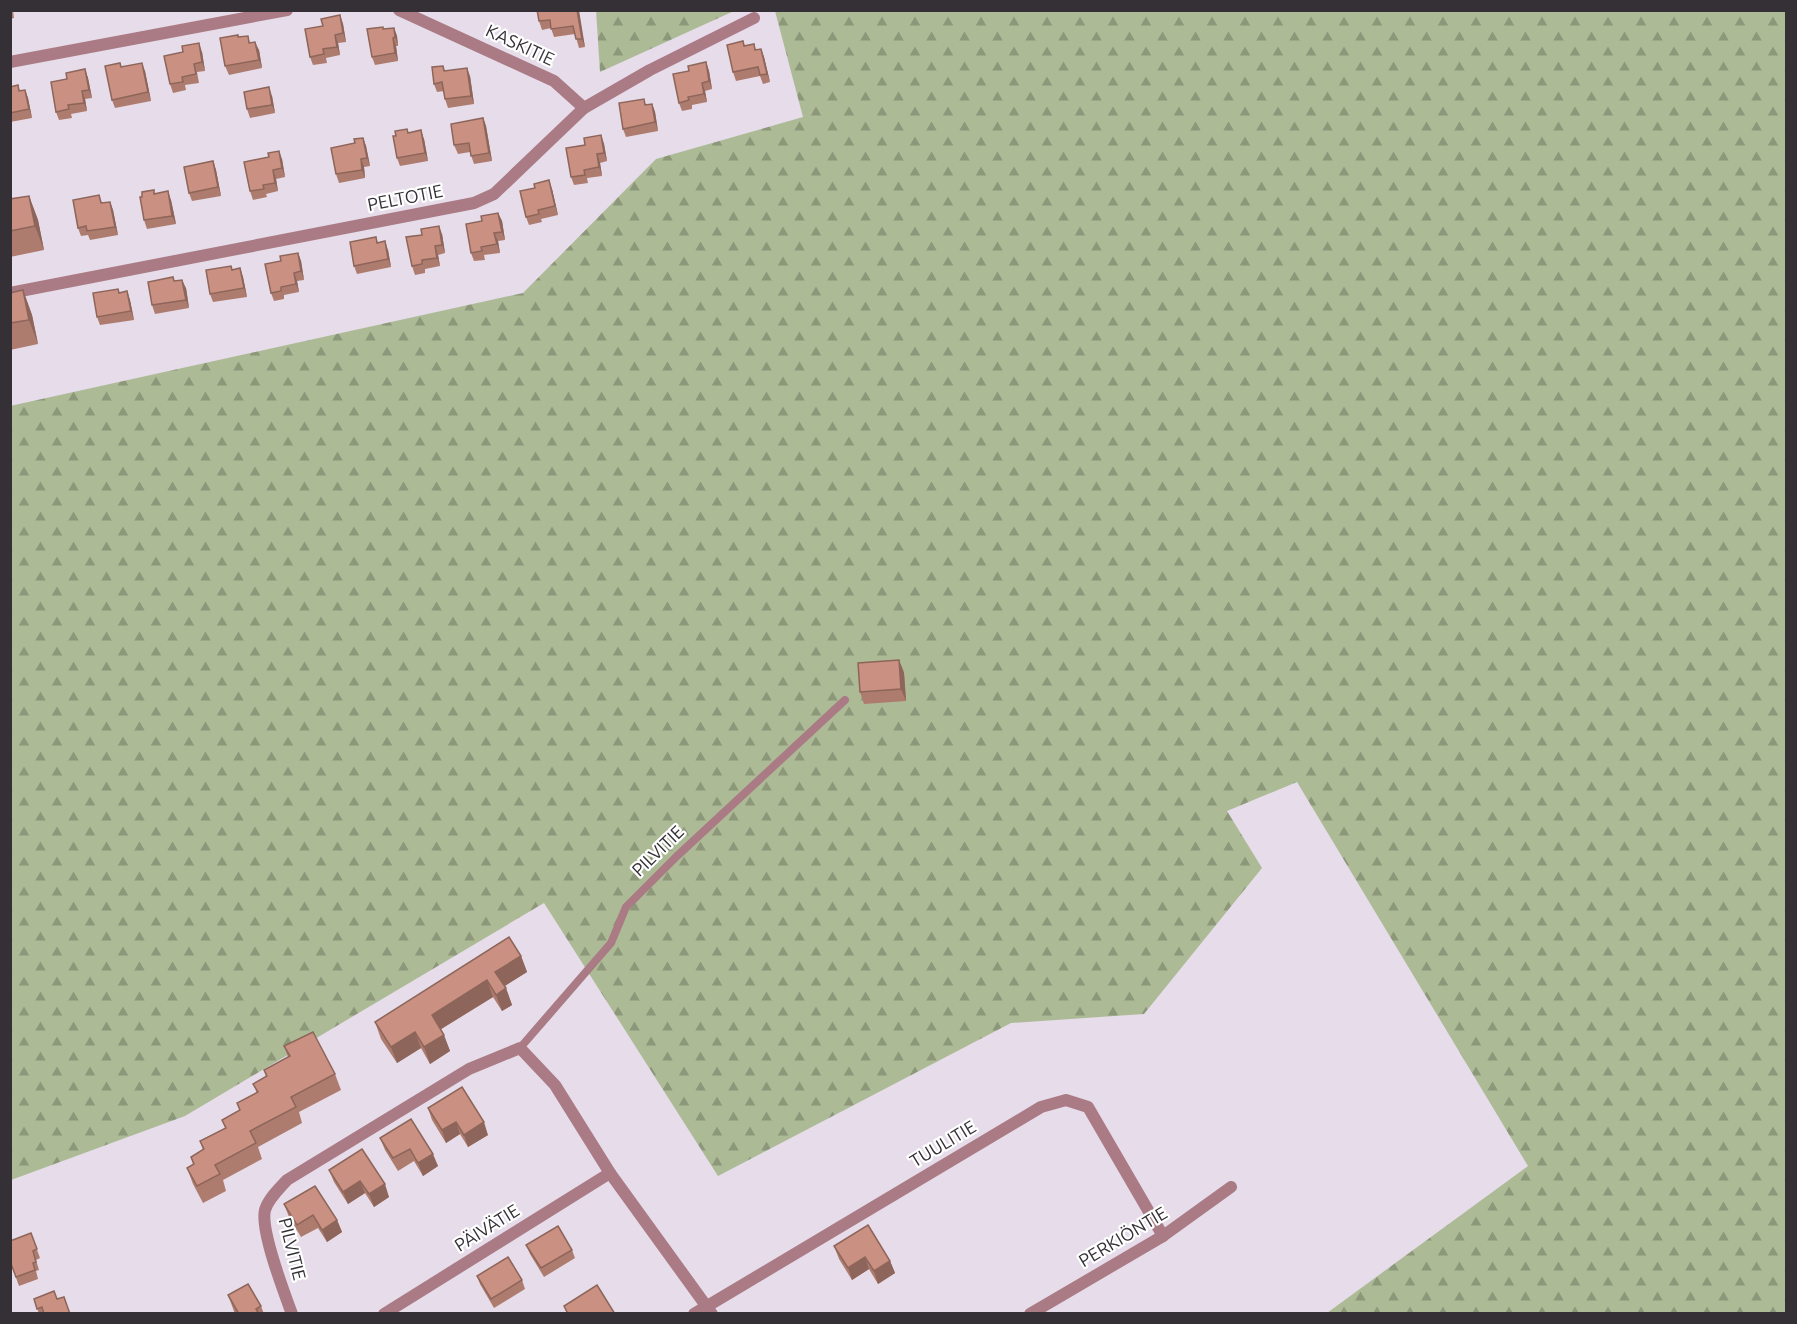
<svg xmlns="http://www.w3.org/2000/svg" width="1797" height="1324" font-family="Ubuntu,sans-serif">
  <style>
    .forest { fill: url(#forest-firs) }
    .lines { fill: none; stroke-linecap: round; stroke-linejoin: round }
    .lane { stroke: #aa7b84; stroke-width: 8 }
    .street { stroke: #aa7b84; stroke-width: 12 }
    .wall { fill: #ae7c6f }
    .shaded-wall { fill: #8d655a }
    .building { fill: #ca9081; stroke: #8d655a; stroke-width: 1.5 }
    .labels { text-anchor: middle; stroke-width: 4.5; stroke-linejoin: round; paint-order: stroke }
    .street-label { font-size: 18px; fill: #343035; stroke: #fff }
  </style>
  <defs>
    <pattern id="forest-firs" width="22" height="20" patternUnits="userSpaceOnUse" patternTransform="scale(1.5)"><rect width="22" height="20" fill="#acbb96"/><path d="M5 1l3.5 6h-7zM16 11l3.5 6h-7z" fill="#8d987b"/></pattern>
  </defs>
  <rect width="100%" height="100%" fill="#e6dcea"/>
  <g class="forest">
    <path d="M596 10H734V11L600 72Z"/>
    <path d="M775 11H1786V1313H1327L1528 1166 1297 782 1227 811 1262 868 1144 1014 1011 1023 718 1176 544 903 185 1116 11 1180 10 406 523 293 656 159 803 117Z"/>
  </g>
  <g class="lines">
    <path class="lane" d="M520 1048 611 943 626 907 676 857 845 700"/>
    <g class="street">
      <path d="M399 10 554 81 584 108"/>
      <path d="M10 62 287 10"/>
      <path d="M10 293 474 203 494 194 584 108 650 70 754 18"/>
      <path d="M292 1314C284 1292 260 1230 265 1210 268 1199 279 1189 287 1180L469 1069 520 1048 555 1085 610 1173 712 1314"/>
      <path d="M384 1314 610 1173"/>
      <path d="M694 1314 1041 1107 1066 1100 1088 1107 1163 1236"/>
      <path d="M1030 1314 1163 1236 1231 1187"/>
    </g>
  </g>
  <g class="wall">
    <path d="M10 10H13L14 18 10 19Z"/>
    <path d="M577 10 585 47 579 48 575 34 554 37 551 28 542 30 539 21Z"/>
    <path d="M340 15 343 24 346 42 338 43 340 55 326 58 327 63 313 65 310 57 323 26Z"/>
    <path d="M394 28 397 36 398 46H396L398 61 375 65 372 57 384 29Z"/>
    <path d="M248 36 250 43 259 50 262 68 229 75 225 66 239 37Z"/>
    <path d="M743 41 745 46 754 44 756 50 761 49 764 57 770 82 763 84 760 76 736 81 733 72Z"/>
    <path d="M202 52 205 71 197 72 199 83 185 85 186 90 173 93 170 84Z"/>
    <path d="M706 62 709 71 712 89 705 91 707 102 692 105V109L682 111 679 103 689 71Z"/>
    <path d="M443 66 445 71 470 76 474 104 448 108 445 99 444 91 437 92 434 84Z"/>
    <path d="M122 67 145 71 151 101 115 108 112 100Z"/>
    <path d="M85 69 88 78 92 98 85 99 87 111 71 114 72 118 59 120 56 112 67 79Z"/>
    <path d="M18 85 20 91 25 90 28 98 32 118 10 122V87Z"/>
    <path d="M272 96 275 113 250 118 247 109Z"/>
    <path d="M644 99 646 105 652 104 655 112 658 131 626 137 623 129Z"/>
    <path d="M483 118 486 126 492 161 474 164 470 152 458 154 454 145Z"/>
    <path d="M601 135 604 144 607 161 600 163 602 176 587 178 588 183 574 185 571 177 585 145Z"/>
    <path d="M363 138 366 146 370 166 364 167 365 178 339 183 336 174 355 143Z"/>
    <path d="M424 139 428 161 400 166 397 158Z"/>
    <path d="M282 159 285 177 276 179 278 191 266 194 267 197 253 200 250 191Z"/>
    <path d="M213 161 216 170 221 196 192 201 189 193Z"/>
    <path d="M535 188 552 189 558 215 541 219 542 222 529 225 526 217Z"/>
    <path d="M154 190 155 194 171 200 176 224 147 229 144 220 142 197Z"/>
    <path d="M99 195 102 203 110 202 113 210 118 235 90 240 88 235 81 236 78 228Z"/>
    <path d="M29 196 38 220 44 250 10 257V199Z"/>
    <path d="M498 213 502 221 505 240 498 241 500 253 484 255 485 260 474 261 471 253 482 221Z"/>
    <path d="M442 234 445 253 438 255 440 266 425 269V273L415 275 412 266Z"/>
    <path d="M376 237 378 243 388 250 391 267 357 274 354 266Z"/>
    <path d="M298 253 301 261 304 280 297 281 299 292 284 295V299L274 301 271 293 281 261Z"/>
    <path d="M240 268 243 277 247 297 213 302 210 294Z"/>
    <path d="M186 288 189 308 155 314 152 305Z"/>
    <path d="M118 289 119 293 127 291 130 300 134 320 100 325 97 317Z"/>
    <path d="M23 290 32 315 38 344 10 350V293Z"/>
    <path d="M899 660 904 673 906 701 864 704 860 692Z"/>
    <path d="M521 956 527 972 505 986 512 1005 502 1011 493 997 441 1029 450 1051 430 1064 421 1048 397 1063 381 1039 375 1022Z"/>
    <path d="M284 1046 335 1074 341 1090 299 1112 302 1123 258 1147 262 1159 223 1180 226 1191 203 1203 193 1184 187 1168 193 1164 191 1157 203 1150 200 1141 225 1128 222 1120 240 1110 237 1103 257 1093 253 1084 266 1077 264 1070 288 1057Z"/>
    <path d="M428 1108 488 1135 468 1147 460 1134 446 1143 432 1120Z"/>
    <path d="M411 1119 438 1166 423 1176 414 1161 398 1171 385 1150 380 1138Z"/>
    <path d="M362 1149 389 1197 374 1207 365 1193 348 1204 334 1182 329 1170Z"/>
    <path d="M284 1204 337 1220 342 1232 327 1242 318 1228 301 1237 289 1217Z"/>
    <path d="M31 1233 40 1258 36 1260 39 1270 36 1271 38 1279 19 1286 10 1261Z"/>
    <path d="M526 1245 572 1250 575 1258 544 1277 530 1254Z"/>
    <path d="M834 1246 890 1261 895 1273 878 1284 869 1269 852 1280 839 1259Z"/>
    <path d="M477 1276 522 1280 525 1289 494 1308 480 1284Z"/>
    <path d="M228 1295 261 1306 264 1314H235Z"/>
    <path d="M34 1299H57L70 1314H39Z"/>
  </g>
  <g class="shaded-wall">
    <path d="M577 10H579L585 47 582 39Z"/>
    <path d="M340 15 343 24 346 42 343 33Z"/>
    <path d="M394 28 397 36 398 46 395 37Z"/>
    <path d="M335 35 338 43 340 55 337 47Z"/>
    <path d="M393 38 396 46 398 61 395 53Z"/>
    <path d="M255 42 259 50 262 68 259 60Z"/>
    <path d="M199 43 202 52 205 71 202 62Z"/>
    <path d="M761 49 764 57 770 82 767 74Z"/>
    <path d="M706 62 709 71 712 89 709 81Z"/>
    <path d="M142 63 145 71 151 101 148 92Z"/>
    <path d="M467 68 470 76 474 104 471 96Z"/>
    <path d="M85 69 88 78 92 98 89 90Z"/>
    <path d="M702 83 705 91 707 102 704 94Z"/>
    <path d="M269 87 272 96 275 113 272 105Z"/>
    <path d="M25 90 28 98 32 118 29 109Z"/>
    <path d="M82 91 85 99 87 111 84 103Z"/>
    <path d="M652 104 655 112 658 131 655 122Z"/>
    <path d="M483 118 486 126 492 161 489 153Z"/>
    <path d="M421 130 424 139 428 161 425 153Z"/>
    <path d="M601 135 604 144 607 161 604 153Z"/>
    <path d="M363 138 366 146 370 166 367 158Z"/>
    <path d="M279 151 282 159 285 177 282 168Z"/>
    <path d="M597 154 600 163 602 176 599 167Z"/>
    <path d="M361 159 364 167 365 178 362 170Z"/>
    <path d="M213 161 216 170 221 196 218 187Z"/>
    <path d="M273 170 276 179 278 191 275 183Z"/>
    <path d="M549 180 552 189 558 215 555 206Z"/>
    <path d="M168 191 171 200 176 224 172 216Z"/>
    <path d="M29 196 38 220 44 250 35 226Z"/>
    <path d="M110 202 113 210 118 235 115 227Z"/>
    <path d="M498 213 502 221 505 240 502 232Z"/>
    <path d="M439 226 442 234 445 253 442 245Z"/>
    <path d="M494 233 498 241 500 253 497 244Z"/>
    <path d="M385 241 388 250 391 267 388 259Z"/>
    <path d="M435 246 438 255 440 266 437 258Z"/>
    <path d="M298 253 301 261 304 280 301 271Z"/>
    <path d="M240 268 243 277 247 297 244 288Z"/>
    <path d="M294 273 297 281 299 292 296 284Z"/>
    <path d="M182 280 186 288 189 308 186 300Z"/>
    <path d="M23 290 32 315 38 344 29 320Z"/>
    <path d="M127 291 130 300 134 320 131 311Z"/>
    <path d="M899 660 904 673 906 701 901 689Z"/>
    <path d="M521 956 527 972 501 988 495 972Z"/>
    <path d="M487 980 493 997 438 1031 432 1015Z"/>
    <path d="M506 988 512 1005 502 1011 496 995Z"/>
    <path d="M415 1032 421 1048 397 1063 391 1047Z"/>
    <path d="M444 1035 450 1051 430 1064 424 1047Z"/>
    <path d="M456 1122 460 1134 446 1143 442 1130Z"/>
    <path d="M484 1122 488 1135 468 1147 464 1135Z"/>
    <path d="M433 1154 438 1166 423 1176 418 1163Z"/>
    <path d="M360 1181 365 1193 348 1204 343 1192Z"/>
    <path d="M385 1184 389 1197 374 1207 369 1194Z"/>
    <path d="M337 1220 342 1232 327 1242 322 1230Z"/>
    <path d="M865 1257 869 1269 852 1280 848 1268Z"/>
    <path d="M890 1261 895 1273 878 1284 874 1271Z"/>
  </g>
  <g class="building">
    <path d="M537 10H577L582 39H576L573 26 551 29 550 20 539 21Z"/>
    <path d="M340 15 343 33 335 35 337 47 323 49 324 54 310 57 305 29 323 26 321 19Z"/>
    <path d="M383 27V29L394 28 395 37 393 38 395 53 372 57 367 29Z"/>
    <path d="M238 35V37L248 36 249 43 255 42 259 60 225 66 220 38Z"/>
    <path d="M743 41 744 46 754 44 755 50 761 49 767 74 760 75 758 67 733 72 727 45Z"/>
    <path d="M199 43 202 62 194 64 196 74 182 77 183 82 170 84 164 56 183 52 182 46Z"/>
    <path d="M706 62 709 81 702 83 704 94 688 97 689 100 679 103 673 74 689 71 688 66Z"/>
    <path d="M120 63 121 67 142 63 148 92 112 100 105 66Z"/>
    <path d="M443 66 444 71 467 68 471 96 445 99 442 82 434 84 432 67Z"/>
    <path d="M85 69 89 90 82 91 84 103 68 105 69 109 56 112 51 82 67 79 66 73Z"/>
    <path d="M18 85 19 91 25 90 29 109 10 113V87Z"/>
    <path d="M269 87 272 105 247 109 244 92Z"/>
    <path d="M644 99 645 105 652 104 655 122 623 129 619 103Z"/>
    <path d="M483 118 489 153 471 156 469 143 454 145 451 124Z"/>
    <path d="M407 129 408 133 421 130 425 153 397 158 393 136H396L395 131Z"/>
    <path d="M601 135 604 153 597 154 599 167 584 170 585 175 571 177 566 148 585 145 584 138Z"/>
    <path d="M363 138 367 158 361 159 362 170 336 174 331 148 355 143 354 139Z"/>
    <path d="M279 151 282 168 273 170 275 183 263 185 264 189 250 191 244 162 269 157 268 153Z"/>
    <path d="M213 161 218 187 189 193 184 167Z"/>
    <path d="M549 180 555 206 538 210 539 214 526 217 520 191 535 188 534 184Z"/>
    <path d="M154 190V194L168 191 172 216 144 220 140 197H142V192Z"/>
    <path d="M99 195 101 203 110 202 115 227 87 231 86 226 78 228 73 200Z"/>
    <path d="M29 196 35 226 10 231V199Z"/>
    <path d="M498 213 502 232 494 233 497 244 481 247 482 251 471 253 466 224 482 221 481 216Z"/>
    <path d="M439 226 442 245 435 246 437 258 422 260V264L412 266 406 237 422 235 421 229Z"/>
    <path d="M376 237 377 243 385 241 388 259 354 266 350 242Z"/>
    <path d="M298 253 301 271 294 273 296 284 281 287V291L271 293 265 264 281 261 280 256Z"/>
    <path d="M231 266 232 270 240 268 244 288 210 294 206 270Z"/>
    <path d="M173 277 174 281 182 280 186 300 152 305 148 282Z"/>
    <path d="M118 289 119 293 127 291 131 311 97 317 93 293Z"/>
    <path d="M23 290 29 320 10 323V293Z"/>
    <path d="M899 660 901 689 860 692 858 663Z"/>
    <path d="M509 937 521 956 495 972 506 988 496 995 487 980 432 1015 444 1035 424 1047 415 1032 391 1047 375 1022Z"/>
    <path d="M313 1032 335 1074 291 1097 296 1107 250 1131 256 1143 215 1165 220 1174 197 1186 187 1168 194 1164 191 1157 204 1149 200 1141 226 1128 222 1120 240 1110 237 1103 258 1092 253 1084 267 1076 264 1070 290 1056 284 1046Z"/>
    <path d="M462 1087 484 1122 464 1135 456 1122 442 1130 428 1108Z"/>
    <path d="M411 1119 433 1154 418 1163 410 1149 393 1158 380 1138Z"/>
    <path d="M362 1149 385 1184 369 1194 360 1181 343 1192 329 1170Z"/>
    <path d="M315 1186 337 1220 322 1230 313 1215 297 1225 284 1204Z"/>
    <path d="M868 1225 890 1261 874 1271 865 1257 848 1268 834 1246Z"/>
    <path d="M558 1226 572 1250 541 1268 526 1245Z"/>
    <path d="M31 1233 37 1249 33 1251 36 1262 33 1263 35 1270 16 1277 10 1261V1241Z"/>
    <path d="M508 1257 522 1280 491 1299 477 1276Z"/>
    <path d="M248 1284 261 1306 256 1309 259 1314H239L228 1295Z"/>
    <path d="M597 1285 615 1314H568L564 1306Z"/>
    <path d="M54 1291 57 1299 64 1297 70 1314H44L42 1307 37 1309 34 1299Z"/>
  </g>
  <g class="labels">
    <g class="street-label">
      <text transform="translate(520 45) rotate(25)" y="6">KASKITIE</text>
      <text transform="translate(405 198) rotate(-11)" y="6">PELTOTIE</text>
      <text transform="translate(658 851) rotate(-44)" y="6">PILVITIE</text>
      <text transform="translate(943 1144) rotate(-31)" y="6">TUULITIE</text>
      <text transform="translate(487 1228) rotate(-32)" y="6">PÄIVÄTIE</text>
      <text transform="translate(1123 1237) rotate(-31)" y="6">PERKIÖNTIE</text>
      <text transform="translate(292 1249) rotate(76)" y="6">PILVITIE</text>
    </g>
  </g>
  <rect width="1797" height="1324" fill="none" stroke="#343035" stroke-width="24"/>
</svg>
